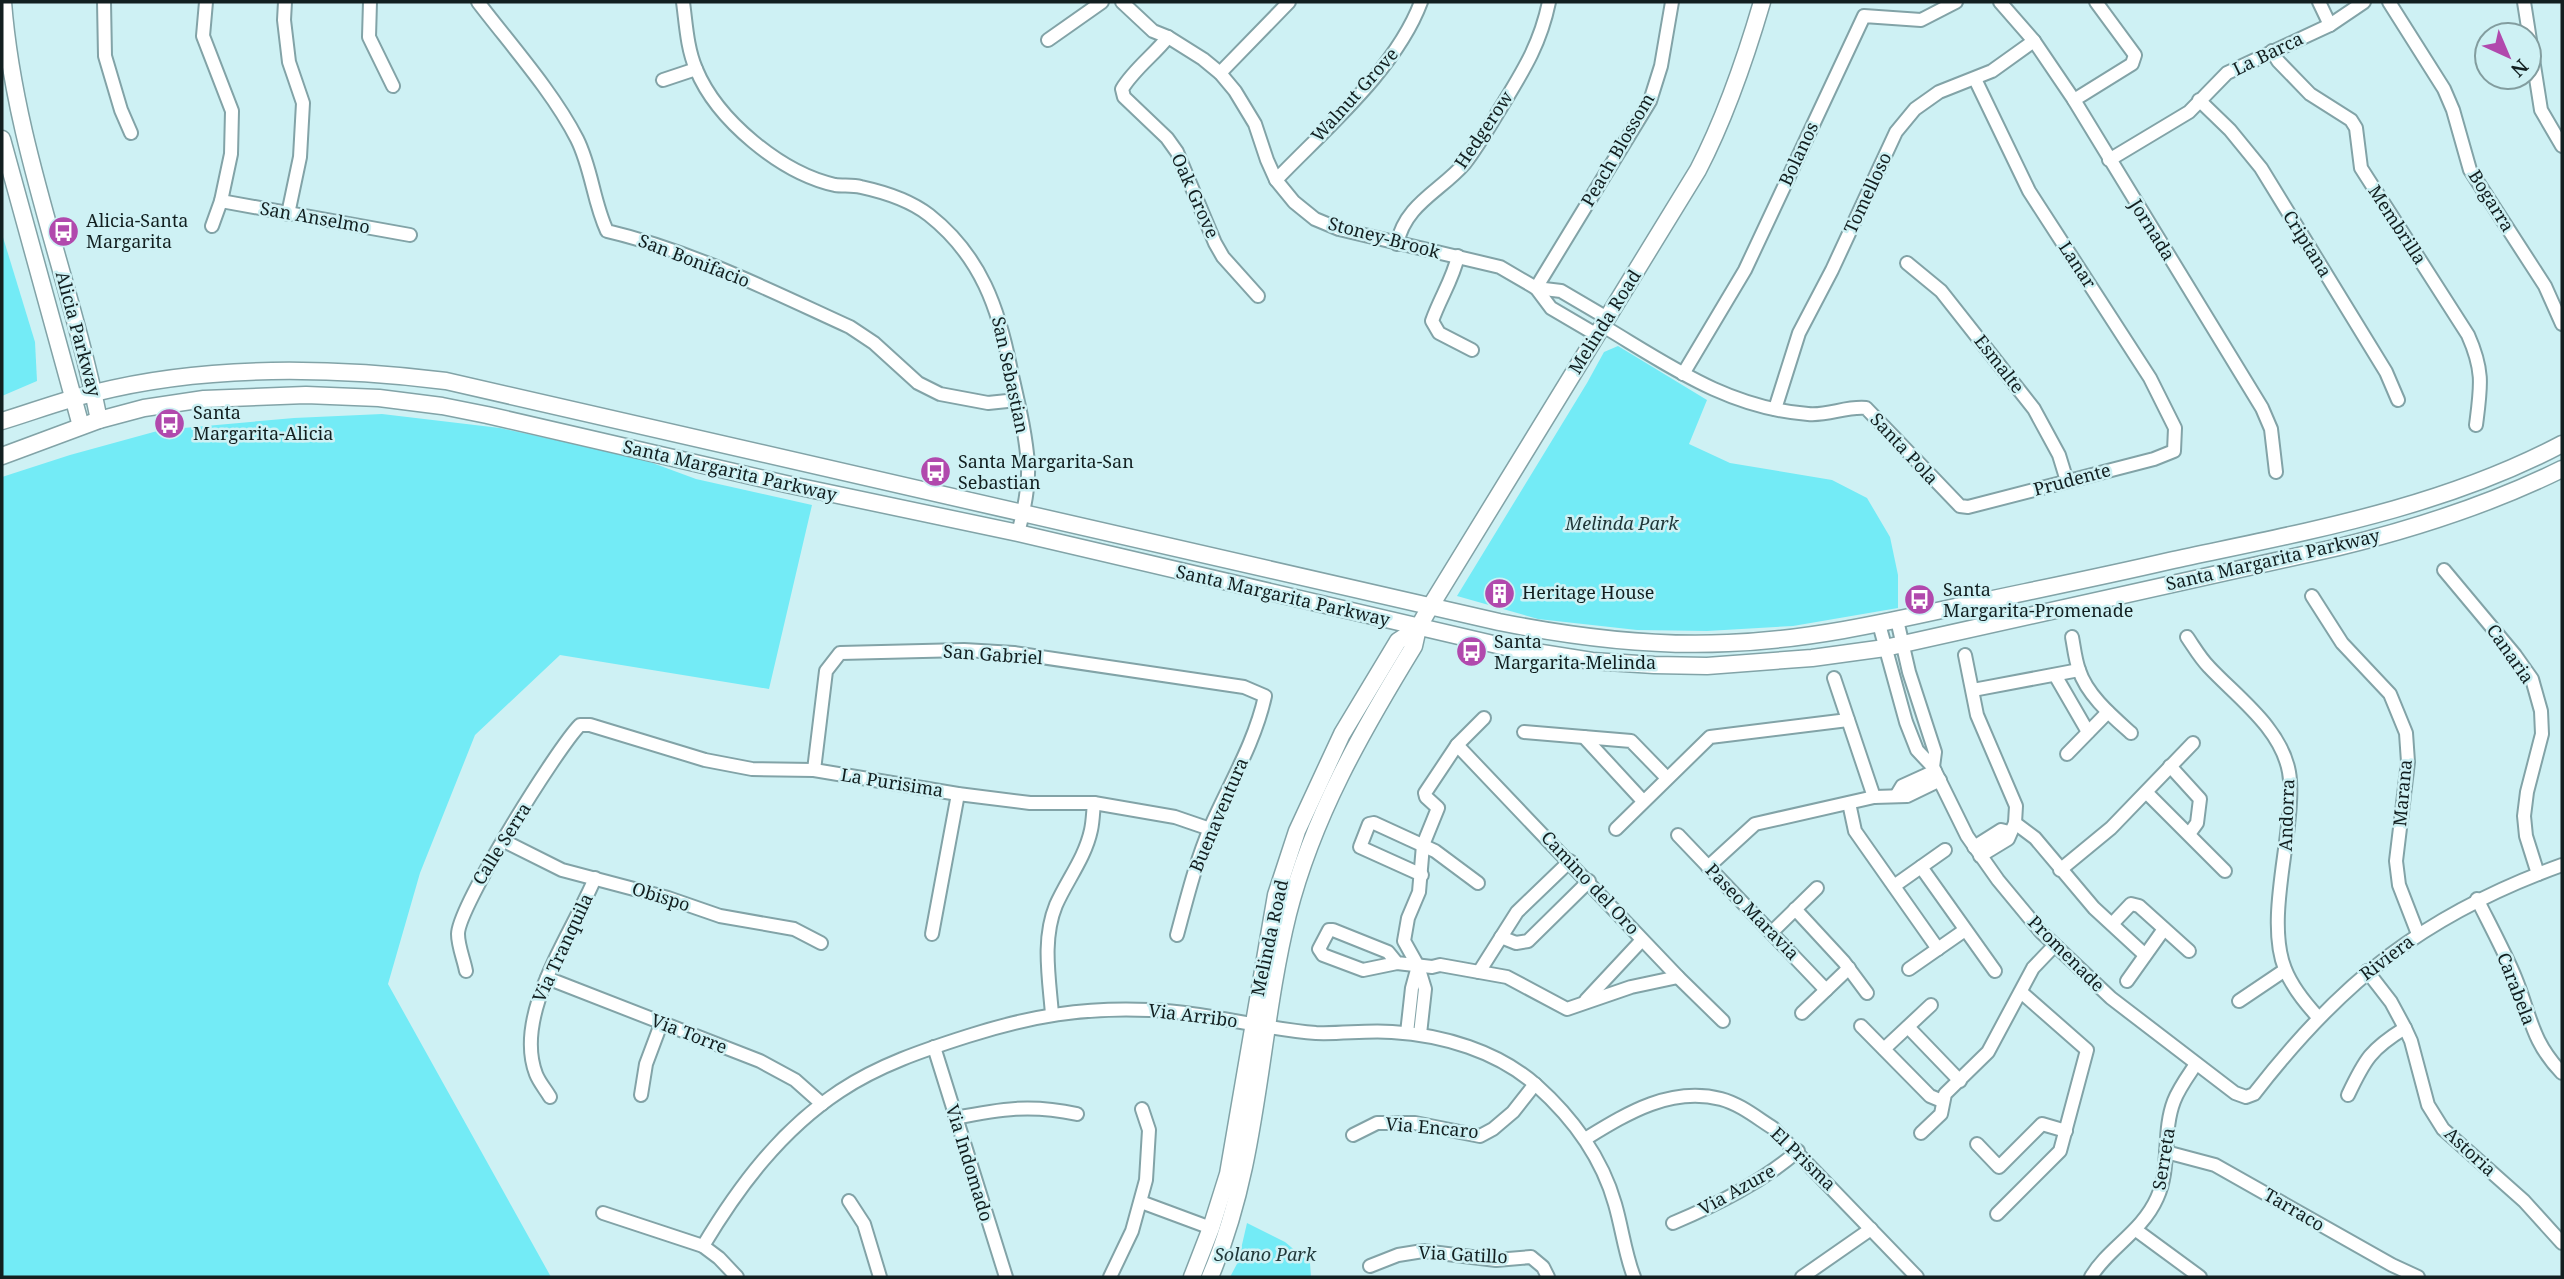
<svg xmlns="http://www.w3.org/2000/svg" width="2564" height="1279" font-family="'Noto Serif',serif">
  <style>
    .green { fill: #73ebf6 }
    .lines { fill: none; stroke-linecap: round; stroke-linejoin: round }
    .minor-casing { stroke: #82a3a7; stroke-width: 16 }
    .major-casing { stroke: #82a3a7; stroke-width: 19 }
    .minor { stroke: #fff; stroke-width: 12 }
    .major { stroke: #fff; stroke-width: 16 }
    .labels { text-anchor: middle; stroke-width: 5; stroke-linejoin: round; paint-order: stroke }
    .street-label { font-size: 18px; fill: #121f20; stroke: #cef1f4 }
    .poi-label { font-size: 18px; fill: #121f20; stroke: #cef1f4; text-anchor: start }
    .park-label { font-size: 18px; font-style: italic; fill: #21383a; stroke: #cef1f4 }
  </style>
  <rect width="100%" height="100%" fill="#cef1f4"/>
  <g class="green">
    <path d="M2 234 35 342 37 381 2 396Z"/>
    <path d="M1618 346 1707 400 1689 444 1730 463 1832 480 1867 498 1890 537 1898 575V608L1793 626 1707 631 1637 630 1538 619 1457 596 1587 383 1604 352Z"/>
    <path d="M382 414 500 428 639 458 696 479 812 505 769 689 560 655 475 735 420 873 388 984 551 1277H2V477L70 455 161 430 294 418Z"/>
    <path d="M1247 1223 1285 1242 1310 1263 1311 1277H1230L1238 1262Z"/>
  </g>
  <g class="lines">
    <defs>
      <g id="minor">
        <path d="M104 2 105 56 121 110 131 133"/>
        <path d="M206 2 203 36 232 111 231 154 221 201 212 226"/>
        <path d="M285 2 284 20 289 62 303 103 300 157 288 214"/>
        <path d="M370 2 369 37 393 86"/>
        <path d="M478 2C510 44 553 92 577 139 592 169 593 201 607 231 692 251 771 291 850 327L874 343 918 383 940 394 988 403 1017 400"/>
        <path d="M683 2C686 24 687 48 696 69 717 120 781 173 835 185 843 186 853 185 861 187 884 192 911 201 929 215 981 256 999 309 1011 371 1018 402 1026 434 1028 465 1029 488 1024 511 1018 533"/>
        <path d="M1122 2 1153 31 1168 37 1203 59 1220 73 1235 91 1255 124 1267 160 1276 180 1294 202 1315 219 1339 229 1500 267 1536 288 1561 291 1607 318"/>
        <path d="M2000 2 2034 41 2074 100 2262 408 2271 429 2276 472"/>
        <path d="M2319 2 2330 25"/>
        <path d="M2389 2 2444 89 2453 110 2470 170 2545 286 2562 324"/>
        <path d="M2524 2 2541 110 2562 146"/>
        <path d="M1168 37C1154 55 1134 69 1122 89L1124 97 1167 138 1177 152 1215 243 1223 257 1258 296"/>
        <path d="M1048 40 1102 2"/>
        <path d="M2272 51 2278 61 2310 94 2351 120 2356 128 2361 168 2468 335C2484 371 2481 386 2476 425"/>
        <path d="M1220 73 1289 2"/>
        <path d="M663 80 696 69"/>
        <path d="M2074 100 2132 64 2135 55 2096 2"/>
        <path d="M2199 100 2230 130 2261 168 2386 372 2398 400"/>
        <path d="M2109 160 2189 112 2227 73 2330 25 2364 2"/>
        <path d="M1276 180C1326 128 1396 69 1421 2"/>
        <path d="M221 201 410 235"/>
        <path d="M1397 244C1405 204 1441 191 1465 163 1478 146 1489 127 1500 109 1523 71 1540 45 1549 2"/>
        <path d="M1458 256C1453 279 1440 298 1432 321L1439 333 1472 350"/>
        <path d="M1907 263 1941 291 2034 409 2059 455 2067 481"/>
        <path d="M1536 288 1650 101 1661 66 1672 2"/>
        <path d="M1536 288 1551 308 1597 335"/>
        <path d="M1603 326C1670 366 1728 408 1808 414 1828 416 1846 406 1866 408L1960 506 1968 507 2154 459 2174 451 2175 428 2150 378 2029 191 1975 79"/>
        <path d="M1683 374 1745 270 1864 16 1921 20 1956 2"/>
        <path d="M1775 409 1799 333 1832 270 1896 132 1915 109 1939 92 1992 71 2034 41"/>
        <path d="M2444 570 2515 655 2532 679 2541 711 2542 734 2527 792 2524 816 2526 836 2538 874"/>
        <path d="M2312 596 2342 643 2390 694 2406 733 2408 762 2396 861 2399 885 2418 934"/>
        <path d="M1897 620 1909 672 1935 752 1933 767"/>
        <path d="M1879 624 1906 722 1917 750 1933 767 1967 836 1998 880 2041 932 2111 998 2235 1093 2246 1097 2254 1094C2342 980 2426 914 2562 865"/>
        <path d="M2072 637C2074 647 2075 659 2079 670 2087 695 2112 716 2131 733"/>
        <path d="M2187 637C2194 647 2200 658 2209 667 2237 697 2281 728 2289 772 2292 789 2290 808 2288 825 2284 867 2269 929 2285 969 2292 987 2305 1003 2318 1017"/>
        <path d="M1965 655 1977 715 2016 806 2015 823 2035 838 2094 908 2145 955"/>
        <path d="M2055 675 2088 732"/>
        <path d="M1834 678 1874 797"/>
        <path d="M1973 690 2079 670"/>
        <path d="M1524 732 1631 741 1667 778"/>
        <path d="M1584 737 1643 801"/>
        <path d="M1457 745 1678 977 1723 1021"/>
        <path d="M2067 754 2108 712"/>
        <path d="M2170 766 2200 799 2197 823 2189 834"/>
        <path d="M814 770 826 671 840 653 964 650 1014 653 1244 687 1265 696C1255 742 1230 783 1211 826 1196 861 1187 898 1177 935"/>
        <path d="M2147 793 2225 871"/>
        <path d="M1896 796 1902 786 1935 771"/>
        <path d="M1849 803 1855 831 1938 949"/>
        <path d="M1616 829 1710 737 1848 720"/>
        <path d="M1678 835 1826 990"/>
        <path d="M504 841 562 870 668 898 720 916 794 929 821 943"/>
        <path d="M1974 847 2001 830 2009 832"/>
        <path d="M1980 856 2008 839 2015 823"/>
        <path d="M1708 867 1755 824 1874 797 1907 796 1940 780"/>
        <path d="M1921 867 1995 971"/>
        <path d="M2060 870 2111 828 2193 743"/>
        <path d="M1422 875 1360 847 1369 824 1374 823 1435 851 1478 883"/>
        <path d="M1894 886 1945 850"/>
        <path d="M2477 899C2490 925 2504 951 2515 977 2531 1016 2531 1041 2562 1073"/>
        <path d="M1795 909 1844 962 1867 993"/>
        <path d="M2112 924 2131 904 2139 906 2189 951"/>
        <path d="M1772 932 1817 888"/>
        <path d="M932 934 958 794"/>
        <path d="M1501 937 1516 943 1528 941 1589 881"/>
        <path d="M1397 963 1388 952 1333 930H1329L1319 949 1323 955 1363 970 1397 963 1432 967 1440 965 1507 977 1567 1009 1631 987 1678 977"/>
        <path d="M1909 969 1965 930"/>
        <path d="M466 971C464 960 458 946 458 934 458 907 557 748 580 725H590L705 760 752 769 814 770 958 794 1030 803H1094L1175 817 1210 829"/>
        <path d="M2367 971 2391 1002 2405 1028 2411 1041 2428 1105 2443 1129 2524 1201 2562 1243"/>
        <path d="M1479 972 1517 912 1570 861"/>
        <path d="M547 978 760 1061 795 1080 822 1104"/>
        <path d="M2127 981 2164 929"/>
        <path d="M1586 1000 1642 940"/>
        <path d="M2239 1001 2285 970"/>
        <path d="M1802 1013 1849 968"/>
        <path d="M1052 1014C1049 977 1042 939 1056 905 1067 880 1085 858 1091 830 1093 821 1093 812 1094 803"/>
        <path d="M1861 1026 1930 1096 1942 1101"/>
        <path d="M1908 1027 1960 1081"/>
        <path d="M1407 1033 1412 988 1418 966"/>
        <path d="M1420 1034 1425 989 1418 966 1404 941 1408 918 1419 892 1423 845 1438 808 1426 797 1425 793 1457 745 1484 718"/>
        <path d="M934 1047 1006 1277"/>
        <path d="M1884 1049 1931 1005"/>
        <path d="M641 1095 646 1064 661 1024"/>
        <path d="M2348 1095C2365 1059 2371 1049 2405 1028"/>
        <path d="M550 1097C546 1090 539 1082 536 1074 513 1014 572 934 595 878"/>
        <path d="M955 1118C1001 1109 1030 1104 1077 1114"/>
        <path d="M1921 1133 1941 1114 1945 1094 1988 1052 2033 968 2054 946"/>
        <path d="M1353 1135 1377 1123H1415L1480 1136 1493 1129 1513 1112 1535 1084"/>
        <path d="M1585 1139C1626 1114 1670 1086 1721 1099 1740 1104 1757 1118 1773 1128L1917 1277"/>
        <path d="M1977 1144 1999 1167 2042 1124 2066 1131"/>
        <path d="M2166 1152 2215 1165 2392 1265 2418 1277"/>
        <path d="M849 1201 864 1224 880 1277"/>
        <path d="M1141 1202 1211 1228"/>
        <path d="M603 1213 703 1246 719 1258 737 1277"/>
        <path d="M1997 1214 2060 1151 2087 1050 2021 992"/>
        <path d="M1673 1223C1718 1204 1760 1183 1798 1151"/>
        <path d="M2136 1230 2200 1277"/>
        <path d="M703 1246C739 1186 781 1130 840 1091 879 1065 924 1050 968 1036 1031 1016 1083 1007 1150 1010 1206 1012 1261 1029 1316 1033 1342 1034 1367 1030 1392 1032 1443 1035 1497 1051 1536 1085 1572 1117 1602 1158 1615 1204 1622 1228 1625 1254 1634 1277"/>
        <path d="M1370 1266 1398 1255 1423 1251 1496 1260 1531 1257 1543 1267 1548 1277"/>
        <path d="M1110 1277 1132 1231 1146 1180 1149 1130 1142 1109"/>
        <path d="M1802 1277 1871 1229"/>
        <path d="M2091 1277C2107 1249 2142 1232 2157 1198 2171 1168 2162 1132 2174 1101 2179 1088 2188 1076 2196 1064"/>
      </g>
      <g id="major">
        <path d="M3 2C14 145 71 280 99 420"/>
        <path d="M2 139 81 426"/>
        <path d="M2 421C32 412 63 400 94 393 208 364 331 367 446 381L1499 622C1574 637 1650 647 1728 643 1807 640 1883 623 1960 606 2030 591 2100 577 2169 561 2303 532 2439 509 2562 444"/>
        <path d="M2 456 99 420 144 408 204 399 306 395 379 398 442 406 487 415 786 484 1018 533 1510 648 1592 661 1654 665 1707 666 1812 658 1885 648 2339 547C2417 528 2491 504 2562 469"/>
        <path d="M1192 1277 1211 1228 1228 1174 1276 895 1297 831 1342 734 1398 641 1418 628"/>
        <path d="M1210 1277C1260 1161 1258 1035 1288 914 1313 816 1362 731 1414 646L1418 628 1430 607 1698 170C1726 116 1745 60 1762 2"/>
      </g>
    </defs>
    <use href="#minor" class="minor-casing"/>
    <use href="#major" class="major-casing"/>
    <use href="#minor" class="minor"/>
    <use href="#major" class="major"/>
  </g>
  <defs>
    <symbol id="bus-disc" viewBox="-11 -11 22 22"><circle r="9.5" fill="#b149ad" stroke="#cef1f4"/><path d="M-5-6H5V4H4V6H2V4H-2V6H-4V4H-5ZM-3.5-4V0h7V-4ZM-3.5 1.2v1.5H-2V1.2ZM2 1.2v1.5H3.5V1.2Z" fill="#fff"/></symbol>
    <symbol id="building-disc" viewBox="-11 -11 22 22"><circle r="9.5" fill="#b149ad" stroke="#cef1f4"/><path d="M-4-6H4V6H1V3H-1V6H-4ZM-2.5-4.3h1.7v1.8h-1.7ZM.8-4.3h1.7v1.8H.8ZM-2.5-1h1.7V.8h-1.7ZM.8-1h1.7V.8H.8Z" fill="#fff"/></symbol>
  </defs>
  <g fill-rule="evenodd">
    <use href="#bus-disc" x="46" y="214" width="35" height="35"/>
    <use href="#bus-disc" x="152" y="406" width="35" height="35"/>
    <use href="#bus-disc" x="918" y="454" width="35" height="35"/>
    <use href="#building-disc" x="1482" y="576" width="35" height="35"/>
    <use href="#bus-disc" x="1902" y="582" width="35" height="35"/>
    <use href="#bus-disc" x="1454" y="634" width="35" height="35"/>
  </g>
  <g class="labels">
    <g class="street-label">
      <text transform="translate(2268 54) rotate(-26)" y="6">La Barca</text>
      <text transform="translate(1355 95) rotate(-48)" y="6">Walnut Grove</text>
      <text transform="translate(1484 130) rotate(-56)" y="6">Hedgerow</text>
      <text transform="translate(1618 150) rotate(-60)" y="6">Peach Blossom</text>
      <text transform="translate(1799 154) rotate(-65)" y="6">Bolanos</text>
      <text transform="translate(1868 193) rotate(-65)" y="6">Tomelloso</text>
      <text transform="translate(1195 196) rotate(66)" y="6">Oak Grove</text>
      <text transform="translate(2491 201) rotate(58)" y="6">Bogarra</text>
      <text transform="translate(315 218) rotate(10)" y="6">San Anselmo</text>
      <text transform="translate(2397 225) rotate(57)" y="6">Membrilla</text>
      <text transform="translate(2152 230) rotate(58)" y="6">Jornada</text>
      <text transform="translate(1384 238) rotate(15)" y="6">Stoney-Brook</text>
      <text transform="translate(2307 244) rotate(58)" y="6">Criptana</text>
      <text transform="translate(694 261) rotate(21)" y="6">San Bonifacio</text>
      <text transform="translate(2077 265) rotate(57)" y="6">Lanar</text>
      <text transform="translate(1605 322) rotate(-58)" y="6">Melinda Road</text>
      <text transform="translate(78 334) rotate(75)" y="6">Alicia Parkway</text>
      <text transform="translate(1999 364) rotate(52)" y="6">Esmalte</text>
      <text transform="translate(1010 375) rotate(78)" y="6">San Sebastian</text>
      <text transform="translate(1904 449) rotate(47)" y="6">Santa Pola</text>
      <text transform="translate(730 471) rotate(13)" y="6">Santa Margarita Parkway</text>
      <text transform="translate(2072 480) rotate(-15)" y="6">Prudente</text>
      <text transform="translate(2273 560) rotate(-13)" y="6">Santa Margarita Parkway</text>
      <text transform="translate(1283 596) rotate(13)" y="6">Santa Margarita Parkway</text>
      <text transform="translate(2510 654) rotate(55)" y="6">Canaria</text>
      <text transform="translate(993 655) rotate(4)" y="6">San Gabriel</text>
      <text transform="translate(892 783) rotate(9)" y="6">La Purisima</text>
      <text transform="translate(2403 793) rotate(-85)" y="6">Marana</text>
      <text transform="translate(1219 815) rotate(-67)" y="6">Buenaventura</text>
      <text transform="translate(2287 815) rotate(-88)" y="6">Andorra</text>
      <text transform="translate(502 844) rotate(-58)" y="6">Calle Serra</text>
      <text transform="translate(1590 883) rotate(47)" y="6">Camino del Oro</text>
      <text transform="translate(661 897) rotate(17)" y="6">Obispo</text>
      <text transform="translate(1752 912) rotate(46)" y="6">Paseo Maravia</text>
      <text transform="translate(1270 938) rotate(-78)" y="6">Melinda Road</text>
      <text transform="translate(563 948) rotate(-65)" y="6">Via Tranquila</text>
      <text transform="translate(2066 954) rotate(45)" y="6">Promenade</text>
      <text transform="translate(2387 958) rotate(-37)" y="6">Riviera</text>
      <text transform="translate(2516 989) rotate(69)" y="6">Carabela</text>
      <text transform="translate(1193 1016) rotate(7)" y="6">Via Arribo</text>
      <text transform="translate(689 1034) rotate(21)" y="6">Via Torre</text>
      <text transform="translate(1432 1128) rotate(5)" y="6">Via Encaro</text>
      <text transform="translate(2470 1152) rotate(43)" y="6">Astoria</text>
      <text transform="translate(1803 1159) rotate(44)" y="6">El Prisma</text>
      <text transform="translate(2164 1159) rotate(-81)" y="6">Serreta</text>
      <text transform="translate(969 1163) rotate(73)" y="6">Via Indomado</text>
      <text transform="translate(1737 1190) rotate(-29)" y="6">Via Azure</text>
      <text transform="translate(2294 1210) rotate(30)" y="6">Tarraco</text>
      <text transform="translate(1463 1255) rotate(3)" y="6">Via Gatillo</text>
    </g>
    <g class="poi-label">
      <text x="86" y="227">Alicia-Santa<tspan x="86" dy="21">Margarita</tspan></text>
      <text x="193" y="419">Santa<tspan x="193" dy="21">Margarita-Alicia</tspan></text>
      <text x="958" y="468">Santa Margarita-San<tspan x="958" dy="21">Sebastian</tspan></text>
      <text x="1943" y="596">Santa<tspan x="1943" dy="21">Margarita-Promenade</tspan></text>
      <text x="1522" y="599">Heritage House</text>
      <text x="1494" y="648">Santa<tspan x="1494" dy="21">Margarita-Melinda</tspan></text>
    </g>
    <g class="park-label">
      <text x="1622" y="530">Melinda Park</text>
      <text x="1265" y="1261">Solano Park</text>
    </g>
  </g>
  <rect width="2564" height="1279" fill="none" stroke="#121f20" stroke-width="7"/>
  <g transform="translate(2508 56) rotate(136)"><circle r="33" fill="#cef1f4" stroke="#839d9f" stroke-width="2"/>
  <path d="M0-5L12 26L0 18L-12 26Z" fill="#b149ad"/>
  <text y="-10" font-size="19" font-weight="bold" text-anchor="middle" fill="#121f20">N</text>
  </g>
</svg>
